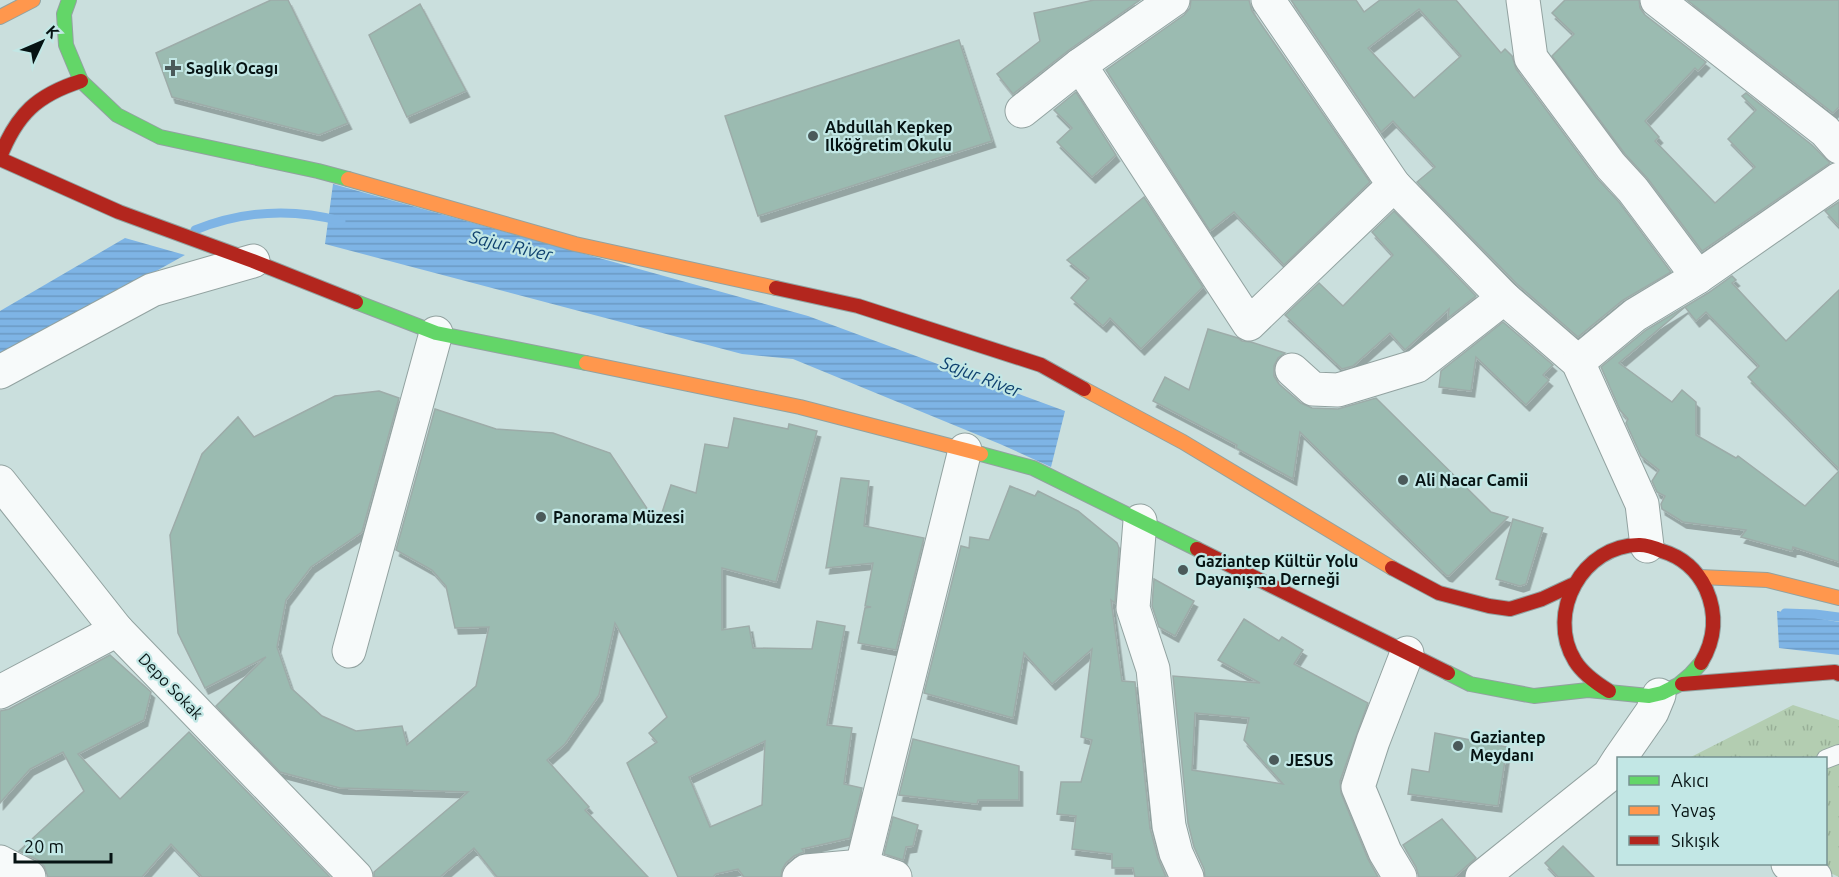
<svg xmlns="http://www.w3.org/2000/svg" width="1839" height="877" font-family="Ubuntu,sans-serif">
  <style>
    .grass { fill: url(#grass-tufts) }
    .water { fill: url(#water-rules) }
    .lines { fill: none; stroke-linecap: round; stroke-linejoin: round }
    .stream { stroke: #7eb4e5; stroke-width: 9 }
    .building { fill: #9bbbb1; stroke: #9daca9; stroke-width: 1.5; fill-rule: evenodd; filter: url(#shadow) }
    .lane-casing { stroke: #92a2a0; stroke-width: 20 }
    .street-casing { stroke: #92a2a0; stroke-width: 35 }
    .fast-casing { stroke: #92a2a0; stroke-width: 16 }
    .slow-casing { stroke: #92a2a0; stroke-width: 16 }
    .jam-casing { stroke: #92a2a0; stroke-width: 16 }
    .lane { stroke: #f7fafa; stroke-width: 18 }
    .street { stroke: #f7fafa; stroke-width: 33 }
    .fast { stroke: #63d668; stroke-width: 14 }
    .slow { stroke: #ff974d; stroke-width: 14 }
    .jam { stroke: #b3261e; stroke-width: 14 }
    .poi-dot { fill: #4b5a5a; stroke: #c2e7e5; stroke-width: 2 }
    .labels { text-anchor: middle; stroke-width: 4.5; stroke-linejoin: round; paint-order: stroke }
    .poi-label { font-size: 16px; font-weight: bold; fill: #061313; stroke: #c2e7e5; text-anchor: start }
    .street-label { font-size: 16px; fill: #061313; stroke: #c2e7e5 }
    .water-label { font-size: 18px; font-style: italic; fill: #0f416f; stroke: #c2e7e5 }
  </style>
  <defs>
    <pattern id="grass-tufts" width="24" height="20" patternUnits="userSpaceOnUse" patternTransform="scale(1.5)"><rect width="24" height="20" fill="#b3cdb1"/><path d="M3 7l-1-3M5 7V3M7 7l1-3M15 17l-1-3M17 17v-4M19 17l1-3" fill="none" stroke="#98af97"/></pattern>
    <pattern id="water-rules" width="6" height="5" patternUnits="userSpaceOnUse" patternTransform="scale(1.5)"><rect width="6" height="5" fill="#7eb4e5"/><path d="M0 2.5h6" fill="none" stroke="#6b9ac4"/></pattern>
    <filter id="shadow"><feDropShadow dx="3.5" dy="6" stdDeviation="0" flood-color="#0004"/></filter>
  </defs>
  <rect width="100%" height="100%" fill="#cadfdd"/>
  <path class="grass" d="M1793 705 1839 720V877L1811 864H1826V758H1689Z"/>
  <g class="water">
    <path d="M333 184 808 316 1065 411 1051 467 1000 444 793 359 742 354 325 244Z"/>
    <path d="M125 238 185 255 0 358V311Z"/>
    <path d="M1777 611 1839 622V655L1779 648Z"/>
  </g>
  <g class="lines">
    <g class="stream">
      <path d="M195 230C242 211 292 208 341 221"/>
      <path d="M1785 613 1815 614 1839 617"/>
    </g>
  </g>
  <g class="building">
    <path d="M271 0H288L348 123 319 135 172 97 156 53Z"/>
    <path d="M1094 0H1140L1069 50 1013 94 997 74 1040 41 1034 13Z"/>
    <path d="M1191 0H1249L1252 11 1370 182 1284 265 1234 212 1210 231 1106 70 1184 15 1190 8Z"/>
    <path d="M1291 0H1356L1364 12 1380 0H1456L1501 53 1505 49 1512 56 1516 69 1596 177 1619 202 1671 272 1623 300 1578 337 1517 284 1417 182 1435 167 1393 121 1381 132ZM1419 9 1461 56 1414 98 1368 48Z"/>
    <path d="M1565 0H1639L1640 8 1645 15 1706 62 1698 71 1695 68 1645 121 1659 137 1655 141 1715 203 1755 167 1728 139 1756 110 1742 96 1746 93 1812 145 1830 163 1702 251 1648 179 1625 154 1552 56 1574 34 1552 13Z"/>
    <path d="M1687 0H1839V107L1833 113Z"/>
    <path d="M420 4 466 91 407 117 369 35Z"/>
    <path d="M959 40 992 141 758 216 725 116Z"/>
    <path d="M1076 92 1116 155 1092 177 1057 142 1072 128 1054 110Z"/>
    <path d="M1144 197 1203 287 1141 349 1110 318 1103 326 1071 298 1089 278 1067 260Z"/>
    <path d="M1839 202V226L1825 211Z"/>
    <path d="M1394 211 1476 296 1448 318 1449 309 1405 350 1390 333 1353 366 1342 369 1285 315 1319 283 1343 306 1393 255 1372 232Z"/>
    <path d="M1732 276 1736 280 1732 283 1786 341 1839 290V469L1748 377 1759 366 1706 312 1696 321 1685 307 1619 363 1672 402 1682 390 1696 402V435L1736 458 1738 456 1805 506 1839 471V562L1793 547 1792 551 1741 537 1746 530 1683 522 1662 509 1661 504 1665 496 1657 492 1652 481 1659 470 1641 456 1626 423 1628 419 1620 410 1601 367 1646 330 1708 293Z"/>
    <path d="M1503 322 1553 365 1543 375 1549 380 1526 405 1476 357 1471 391 1439 387 1441 371Z"/>
    <path d="M1208 329 1238 338 1242 341 1251 342 1285 353 1278 358 1274 366V376L1279 384 1301 403 1312 408 1338 409 1376 398 1491 512 1508 517 1449 576 1446 575 1300 432 1293 479 1236 448 1237 445 1153 401 1165 377 1189 390Z"/>
    <path d="M379 391 399 398 362 532 311 567 286 600 277 647 291 688 322 716 356 731 402 726 407 745 476 686 489 627 455 628 446 586 432 570 396 550 435 409 496 429 553 433 610 453 658 525 671 485 696 493 705 444 728 448 734 418 788 429 789 424 817 431 776 582 722 568V630L749 626 753 648 812 649 817 621 845 626 827 725 852 728 844 784 862 788 850 838 802 849 804 852 794 856 786 863 782 870 781 877H744L738 869 716 874 713 877H678L627 763 657 742 649 733 667 717 615 623 599 695 565 744 547 760 589 807 585 810 648 877H497L474 848 440 877H374V872L468 792 340 788 280 772 216 706 266 657 205 688 178 633 170 535 202 454 238 417 254 437 335 396ZM765 741 762 805 710 827 689 777Z"/>
    <path d="M841 478 869 481 864 526 924 538 896 650 858 643 865 608 871 607 865 606 873 563 826 568Z"/>
    <path d="M1010 486 1035 496 1038 491 1078 511 1117 543 1119 548 1115 603 1111 600 1122 681 1135 682 1150 828 1158 858 1166 877H1135L1133 868H1112V854L1072 849 1076 816 1057 814 1061 782H1081L1092 740 1081 737 1092 649 1052 684 1024 653 1013 718 924 693 961 546 969 548 970 537 989 540Z"/>
    <path d="M1513 519 1543 528 1526 584 1520 586 1496 579Z"/>
    <path d="M1154 579 1194 601 1175 636 1159 627 1152 606Z"/>
    <path d="M1244 619 1279 641 1282 637 1303 650 1294 664 1368 703 1340 781 1341 793 1368 859 1378 877H1205L1204 869 1194 847 1188 823 1173 676 1260 683 1218 660ZM1195 713 1249 718 1244 740 1283 784 1192 770Z"/>
    <path d="M110 655 151 692 144 720 78 754 120 799 189 732 330 877H202L171 844 142 877H48L44 866 38 860 19 851 84 791 63 752 30 769 0 803V711L9 709Z"/>
    <path d="M1435 733 1507 747 1498 806 1408 794 1412 769 1429 772Z"/>
    <path d="M913 739 1019 766V800H978L977 804 899 795Z"/>
    <path d="M893 817 918 825 913 846 906 847 903 860 884 854Z"/>
    <path d="M1442 819 1476 858 1454 877H1419L1416 867 1403 845Z"/>
    <path d="M1563 846 1594 877H1558L1545 863Z"/>
  </g>
  <g class="lines">
    <defs>
      <path id="lane" d="M1826 759 1839 754"/>
      <g id="street">
        <path d="M1268 0 1394 185 1504 298 1578 362 1642 504 1647 546"/>
        <path d="M1523 0 1531 58 1611 166 1633 190 1698 277"/>
        <path d="M1657 0 1825 131 1839 147"/>
        <path d="M1080 65 1249 324 1394 185"/>
        <path d="M1022 111 1080 65 1173 0"/>
        <path d="M1578 362 1635 315 1698 277 1839 179"/>
        <path d="M1292 370 1313 389 1338 390 1417 366 1504 298"/>
        <path d="M0 372 152 290 253 261"/>
        <path d="M0 482 117 630 356 877"/>
        <path d="M1140 521 1133 608 1153 669 1169 826 1176 853 1187 877"/>
        <path d="M349 651 436 333"/>
        <path d="M0 692 117 630"/>
        <path d="M1620 758 1652 712 1659 695"/>
        <path d="M0 862 29 877"/>
        <path d="M1788 864 1815 877"/>
        <path d="M862 866 965 450"/>
        <path d="M799 877 806 871 862 866 895 877"/>
        <path d="M1400 877 1385 852 1358 787 1373 741 1407 653"/>
        <path d="M1482 877 1609 775 1618 761"/>
      </g>
      <g id="fast">
        <path d="M69 0 64 14 66 45 81 81 117 115 160 137 318 171 348 179"/>
        <path d="M356 302 436 333 586 363"/>
        <path d="M981 454 1033 468 1197 549"/>
        <path d="M1448 673 1470 684 1534 696 1588 690 1649 696 1662 693 1678 685 1691 674 1701 663"/>
      </g>
      <g id="slow">
        <path d="M0 17 33 0"/>
        <path d="M348 179 575 244 776 288"/>
        <path d="M586 363 800 407 981 454"/>
        <path d="M1084 389 1183 442 1392 568"/>
        <path d="M1700 577 1767 580 1839 598"/>
      </g>
      <g id="jam">
        <path d="M0 157C17 114 37 95 81 81"/>
        <path d="M0 159 119 212 253 261 356 302"/>
        <path d="M776 288 858 306 1041 365 1084 389"/>
        <path d="M1197 549 1448 673"/>
        <path d="M1392 568 1439 593 1489 606 1510 609 1542 599 1572 585"/>
        <path d="M1682 684 1835 672 1839 674"/>
        <path d="M1609 691C1596 683 1583 674 1575 661 1545 613 1583 544 1640 545 1647 545 1655 548 1662 551 1682 557 1697 570 1706 589 1717 614 1716 638 1701 663"/>
      </g>
    </defs>
    <use href="#lane" class="lane-casing"/>
    <use href="#street" class="street-casing"/>
    <use href="#fast" class="fast-casing"/>
    <use href="#slow" class="slow-casing"/>
    <use href="#jam" class="jam-casing"/>
    <use href="#lane" class="lane"/>
    <use href="#street" class="street"/>
    <use href="#fast" class="fast"/>
    <use href="#slow" class="slow"/>
    <use href="#jam" class="jam"/>
  </g>
  <g class="poi-dot">
    <path d="M170 59h6v6h6v6h-6v6h-6v-6h-6v-6h6z"/>
    <circle cx="813" cy="136" r="6"/>
    <circle cx="1403" cy="480" r="6"/>
    <circle cx="541" cy="517" r="6"/>
    <circle cx="1183" cy="570" r="6"/>
    <circle cx="1458" cy="746" r="6"/>
    <circle cx="1274" cy="760" r="6"/>
  </g>
  <g class="labels">
    <g class="poi-label">
      <text x="186" y="74">Saglık Ocagı</text>
      <text x="825" y="133">Abdullah Kepkep<tspan x="825" dy="18">Ilköğretim Okulu</tspan></text>
      <text x="1415" y="486">Ali Nacar Camii</text>
      <text x="553" y="523">Panorama Müzesi</text>
      <text x="1195" y="567">Gaziantep Kültür Yolu<tspan x="1195" dy="18">Dayanışma Derneği</tspan></text>
      <text x="1470" y="743">Gaziantep<tspan x="1470" dy="18">Meydanı</tspan></text>
      <text x="1286" y="766">JESUS</text>
    </g>
    <g class="street-label">
      <text transform="translate(171 686) rotate(46)" y="6">Depo Sokak</text>
    </g>
    <g class="water-label">
      <text transform="translate(511 246) rotate(13)" y="6">Sajur River</text>
      <text transform="translate(981 377) rotate(21)" y="6">Sajur River</text>
    </g>
  </g>
  <rect x="1617" y="757" width="210" height="108" fill="#c2e7e5" stroke="#779291" stroke-width="1.5"/>
  <rect x="1629" y="776" width="30" height="9" fill="#63d668" stroke="#779291" stroke-width="1.5"/>
  <text x="1671" y="787" font-size="18" fill="#061313">Akıcı</text>
  <rect x="1629" y="806" width="30" height="9" fill="#ff974d" stroke="#779291" stroke-width="1.5"/>
  <text x="1671" y="817" font-size="18" fill="#061313">Yavaş</text>
  <rect x="1629" y="836" width="30" height="9" fill="#b3261e" stroke="#779291" stroke-width="1.5"/>
  <text x="1671" y="847" font-size="18" fill="#061313">Sıkışık</text>
  <g transform="translate(42 42) rotate(46)" stroke="#c2e7e5" stroke-width="4.5" paint-order="stroke">
  <path d="M0-4.5L10 22L0 15L-10 22Z" fill="#061313"/>
  <text y="-9" font-size="16" font-weight="bold" text-anchor="middle" fill="#061313">K</text>
  </g>
  <path d="M15 853v9h96v-9" fill="none" stroke="#061313" stroke-width="3"/>
  <text x="24" y="853" font-size="18" fill="#061313" stroke="#c2e7e5" stroke-width="4.5" paint-order="stroke">20 m</text>
</svg>
